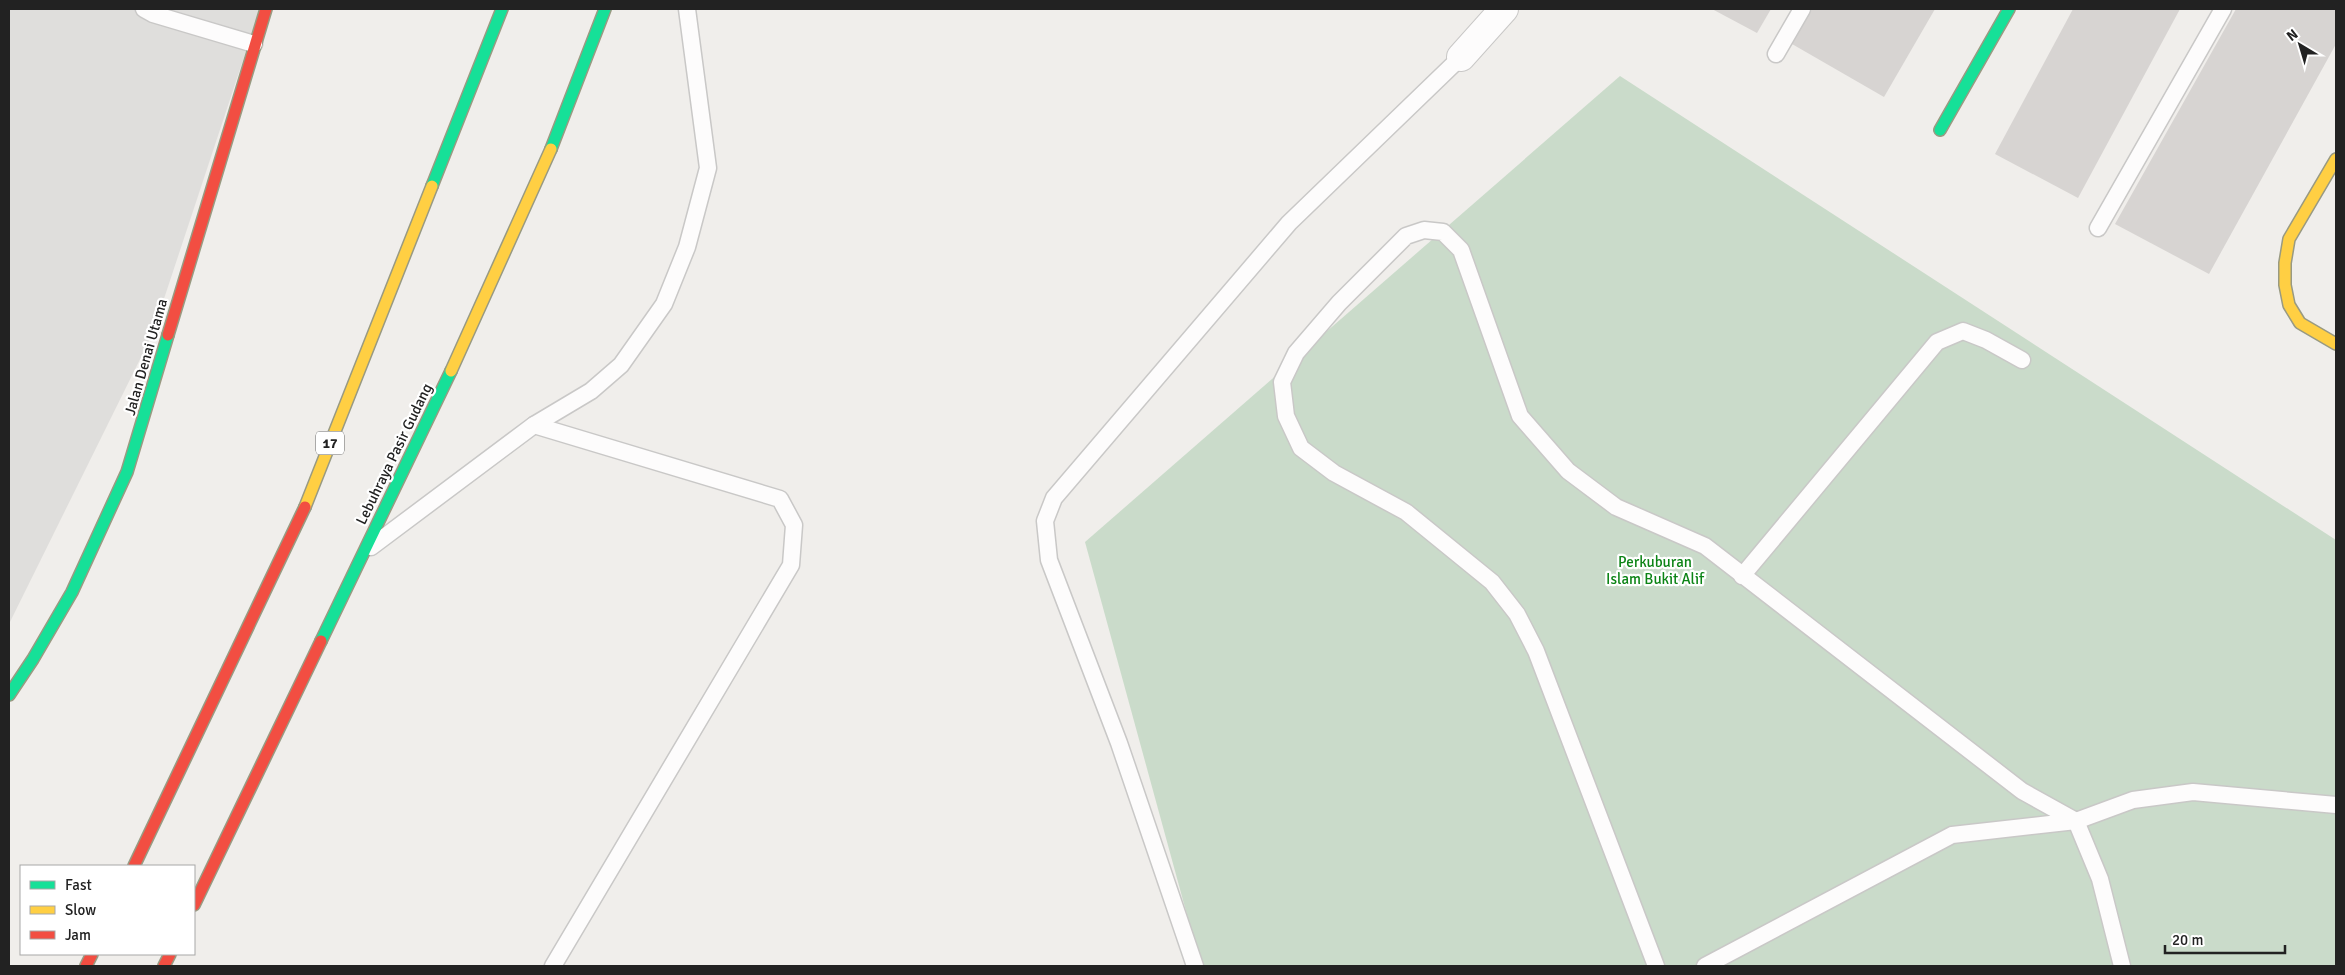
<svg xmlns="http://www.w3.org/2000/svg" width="2345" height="975" font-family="Signika,sans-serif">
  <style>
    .residential { fill: #dfdedc }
    .cemetery { fill: #cadbca }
    .building { fill: #d7d4d2 }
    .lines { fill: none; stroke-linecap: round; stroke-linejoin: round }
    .lane-casing { stroke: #c9c8c7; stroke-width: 19 }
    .street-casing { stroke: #c9c8c7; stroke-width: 30 }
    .fast-casing { stroke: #999a82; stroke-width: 14 }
    .slow-casing { stroke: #999a82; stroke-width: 14 }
    .jam-casing { stroke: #999a82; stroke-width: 14 }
    .lane { stroke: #fdfcfc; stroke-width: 16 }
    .street { stroke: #fdfcfc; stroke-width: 28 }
    .fast { stroke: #16e098; stroke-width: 11 }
    .slow { stroke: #ffcf43; stroke-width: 11 }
    .jam { stroke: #f24e42; stroke-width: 11 }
    .labels { text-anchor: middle; stroke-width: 4.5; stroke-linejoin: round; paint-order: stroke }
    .shield { fill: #fff; stroke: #646464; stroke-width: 1 }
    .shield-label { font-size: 14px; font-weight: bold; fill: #222 }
    .street-label { font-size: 15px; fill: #222; stroke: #fff }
    .park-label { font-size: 15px; fill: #0c8416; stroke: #fff }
  </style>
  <rect width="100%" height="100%" fill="#f0eeeb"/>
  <path class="residential" d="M9 9H260L152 335 9 624Z"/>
  <path class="cemetery" d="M1620 76 2336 540V966H1201L1085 542Z"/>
  <g class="building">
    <path d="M1712 9H1771L1757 33Z"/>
    <path d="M1812 9H1935L1884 97 1792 44Z"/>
    <path d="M2073 9H2180L2078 198 1995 154Z"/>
    <path d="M2236 9H2336V44L2209 274 2115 224Z"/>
  </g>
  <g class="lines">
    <defs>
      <g id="lane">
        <path d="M144 9 153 14 254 44"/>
        <path d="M1776 54 1802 9"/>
        <path d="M2098 228 2223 9"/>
        <path d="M534 425 780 499 794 525 791 565 553 966"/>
        <path d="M371 547 534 425 591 391 621 365 664 304 687 247 708 168 687 9"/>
        <path d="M1742 576 1937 342 1963 331 1986 340 2022 360"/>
        <path d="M1195 966 1119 743 1049 560 1045 521 1054 498 1289 223 1461 57"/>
        <path d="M1656 966 1536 651 1517 614 1492 582 1406 512 1334 473 1301 448 1286 416 1282 382 1296 353 1339 303 1406 236 1424 230 1443 232 1461 250 1520 416 1568 471 1616 507 1705 546 2022 791 2076 821 2100 879 2122 966"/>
        <path d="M1705 966 1952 835 2076 821 2133 800 2193 792 2336 805"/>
      </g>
      <path id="street" d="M1461 57 1504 9"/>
      <g id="fast">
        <path d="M1940 130 2009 9"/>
        <path d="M551 149 605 9"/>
        <path d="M432 186 502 9"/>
        <path d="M321 641 451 371"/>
        <path d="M9 695 33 659 72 592 127 472 168 335"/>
      </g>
      <g id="slow">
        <path d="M2336 159 2289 239 2285 263V285L2289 305 2300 323 2336 344"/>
        <path d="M451 371 551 149"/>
        <path d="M305 507 432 186"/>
      </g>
      <g id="jam">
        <path d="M168 335 266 9"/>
        <path d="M134 866 305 507"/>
        <path d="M194 905 321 641"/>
        <path d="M86 966 92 954"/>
        <path d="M164 966 170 954"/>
      </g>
    </defs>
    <use href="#lane" class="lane-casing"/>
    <use href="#street" class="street-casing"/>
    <use href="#fast" class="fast-casing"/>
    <use href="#slow" class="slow-casing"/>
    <use href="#jam" class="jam-casing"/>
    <use href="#lane" class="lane"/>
    <use href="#street" class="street"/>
    <use href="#fast" class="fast"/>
    <use href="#slow" class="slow"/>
    <use href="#jam" class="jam"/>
  </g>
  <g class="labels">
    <rect class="shield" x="316" y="431.5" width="28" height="23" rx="4"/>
    <g class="shield-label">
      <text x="330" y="448">17</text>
    </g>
    <g class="street-label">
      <text transform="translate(146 357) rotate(-74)" y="5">Jalan Denai Utama</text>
      <text transform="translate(394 454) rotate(-64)" y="5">Lebuhraya Pasir Gudang</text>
    </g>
    <g class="park-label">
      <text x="1655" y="567">Perkuburan<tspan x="1655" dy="17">Islam Bukit Alif</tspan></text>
    </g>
  </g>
  <rect width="2345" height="975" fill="none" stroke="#222222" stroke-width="20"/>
  <rect x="20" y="865" width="175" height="90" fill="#ffffff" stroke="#a7a7a7"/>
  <rect x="30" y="881" width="25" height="8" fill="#16e098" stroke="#a7a7a7"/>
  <text x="65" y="890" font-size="15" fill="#222222">Fast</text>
  <rect x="30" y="906" width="25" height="8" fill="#ffcf43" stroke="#a7a7a7"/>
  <text x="65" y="915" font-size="15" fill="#222222">Slow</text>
  <rect x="30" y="931" width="25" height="8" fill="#f24e42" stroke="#a7a7a7"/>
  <text x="65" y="940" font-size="15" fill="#222222">Jam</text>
  <g transform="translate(2300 45) rotate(322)" stroke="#ffffff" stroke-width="4" paint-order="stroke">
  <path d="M0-4L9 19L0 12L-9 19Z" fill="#222222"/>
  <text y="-8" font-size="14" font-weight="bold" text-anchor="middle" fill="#222222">N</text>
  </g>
  <path d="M2165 945v8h120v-8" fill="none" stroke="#222222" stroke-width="2.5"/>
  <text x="2172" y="945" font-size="15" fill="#222222" stroke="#ffffff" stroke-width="4" paint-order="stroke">20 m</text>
</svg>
